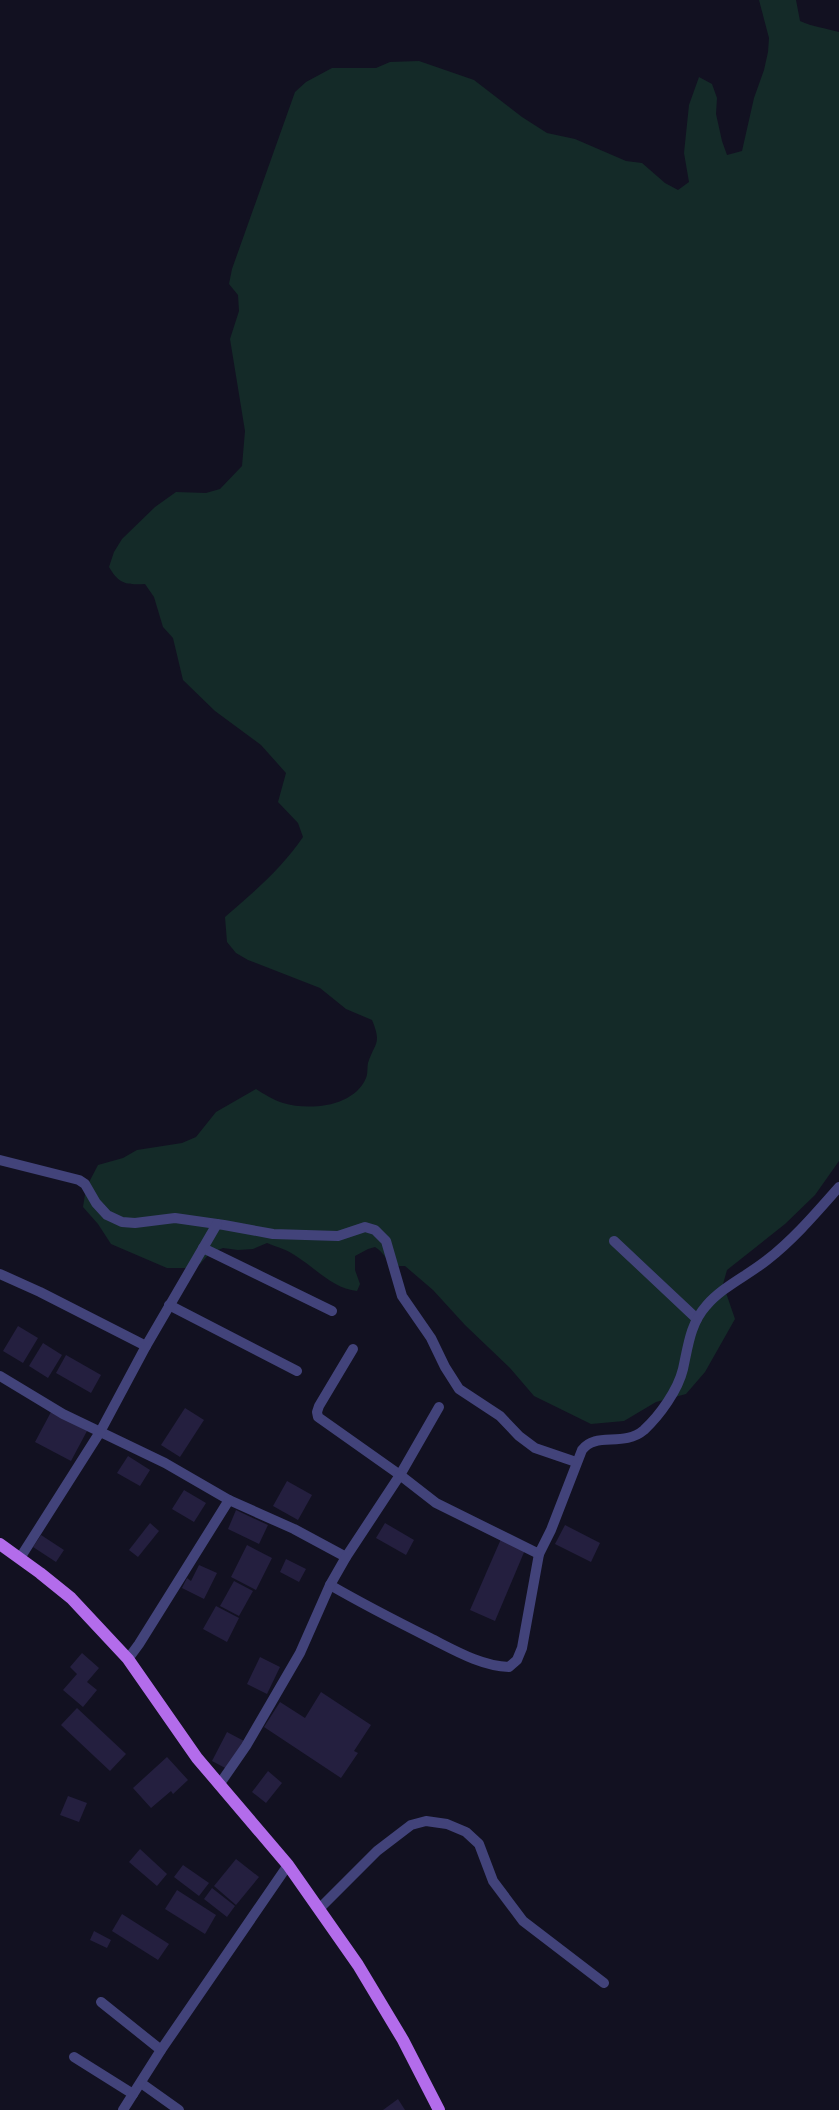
<svg xmlns="http://www.w3.org/2000/svg" width="839" height="2110" font-family="'DM Sans',sans-serif">
  <style>
    .green { fill: #142a28 }
    .building { fill: #241f3f }
    .lines { fill: none; stroke-linecap: round; stroke-linejoin: round }
    .minor { stroke: #42437a; stroke-width: 10 }
    .primary { stroke: #b36ceb; stroke-width: 12 }
  </style>
  <rect width="100%" height="100%" fill="#121121"/>
  <path class="green" d="M759 0H796L800 21C813 27 825 28 839 32V1161L815 1195 785 1224 727 1270 723 1284 735 1319 705 1372 686 1394 656 1402 624 1421 591 1424 534 1396 510 1368 465 1325 433 1290 405 1266C386 1267 388 1255 375 1247L368 1249 355 1256V1270L360 1284 357 1291C334 1289 315 1268 296 1256 288 1250 277 1247 267 1243L253 1249 238 1250 223 1248 210 1253 200 1264 188 1268H167L111 1244 98 1224 83 1207 86 1188 98 1165 123 1158 137 1150 182 1143 196 1137 216 1112 256 1089C264 1094 273 1100 283 1103 309 1111 354 1107 366 1078 368 1074 367 1068 368 1063 375 1042 382 1044 372 1020L346 1009 320 988 248 960 236 953 227 942 225 917C253 893 282 868 303 837L298 823 278 802 286 773 261 745 215 711 183 680 173 638 163 627 154 597 145 584C126 585 119 584 109 567L114 552 122 539 155 507 176 492 206 493 220 489 242 466 245 431 230 339 239 311 238 295 229 284 232 269 295 92 306 82 332 68H376L390 62 419 61 474 80 522 117 547 133 575 139 626 161 642 163 665 183 678 190 689 182 684 153 689 105 699 77 712 84 717 98 716 114 722 141 727 155 742 151 754 98 764 70 768 52 769 38Z"/>
  <g class="building">
    <path d="M18 1326 38 1338 23 1363 3 1351Z"/>
    <path d="M43 1343 62 1355 48 1378 29 1366Z"/>
    <path d="M66 1355 101 1375 91 1393 56 1373Z"/>
    <path d="M185 1408 204 1420 180 1457 161 1445Z"/>
    <path d="M51 1412 87 1431 71 1461 35 1442Z"/>
    <path d="M128 1456 150 1470 140 1486 117 1473Z"/>
    <path d="M287 1481 312 1495 298 1520 273 1506Z"/>
    <path d="M184 1490 206 1503 194 1522 172 1509Z"/>
    <path d="M236 1510 268 1525 259 1544 228 1529Z"/>
    <path d="M150 1523 159 1531 138 1557 129 1550Z"/>
    <path d="M385 1523 414 1540 406 1555 376 1538Z"/>
    <path d="M565 1525 600 1543 591 1562 555 1544Z"/>
    <path d="M41 1535 64 1550 56 1562 33 1547Z"/>
    <path d="M501 1539 525 1550 495 1621 470 1610Z"/>
    <path d="M247 1545 272 1558 256 1590 231 1577Z"/>
    <path d="M286 1559 306 1569 299 1582 280 1572Z"/>
    <path d="M199 1565 217 1573 204 1599 182 1588 187 1578 191 1581Z"/>
    <path d="M234 1581 253 1591 239 1616 220 1606Z"/>
    <path d="M216 1606 239 1618 227 1642 203 1629Z"/>
    <path d="M82 1653 99 1668 87 1682 97 1690 83 1707 63 1690 77 1674 70 1667Z"/>
    <path d="M260 1657 280 1667 267 1694 247 1684Z"/>
    <path d="M321 1692 371 1725 354 1751 358 1753 341 1778 264 1727 280 1702 305 1718Z"/>
    <path d="M77 1708 126 1754 110 1771 61 1725Z"/>
    <path d="M227 1732 244 1741 229 1770 212 1761Z"/>
    <path d="M167 1757 188 1780 173 1794 171 1791 151 1808 133 1788Z"/>
    <path d="M268 1771 282 1783 266 1803 252 1792Z"/>
    <path d="M68 1796 87 1803 79 1822 60 1815Z"/>
    <path d="M140 1849 167 1874 157 1886 129 1862Z"/>
    <path d="M236 1859 259 1877 236 1905 214 1886Z"/>
    <path d="M183 1865 209 1883 199 1896 174 1877Z"/>
    <path d="M212 1888 235 1906 227 1917 204 1899Z"/>
    <path d="M177 1890 216 1915 205 1934 165 1909Z"/>
    <path d="M122 1914 169 1944 158 1960 112 1931Z"/>
    <path d="M94 1931 111 1940 107 1948 90 1940Z"/>
    <path d="M398 2099 405 2110H383Z"/>
  </g>
  <g class="lines">
    <g class="minor">
      <path d="M0 1160 79 1180 85 1184 96 1203 107 1215 122 1222 135 1223 175 1218 224 1225 273 1234 338 1236 365 1227 375 1230 386 1241 402 1296 431 1338 445 1367 459 1389 500 1416 519 1436 535 1448 576 1462"/>
      <path d="M614 1241 697 1319"/>
      <path d="M203 1248 332 1311"/>
      <path d="M0 1274 40 1292 146 1346"/>
      <path d="M169 1305 297 1371"/>
      <path d="M353 1349 319 1406 317 1412 318 1417 400 1475 439 1407"/>
      <path d="M0 1376 63 1414 165 1463 229 1500 294 1529 346 1557"/>
      <path d="M20 1558 100 1432 146 1346 217 1224"/>
      <path d="M330 1585C363 1604 396 1621 430 1638 454 1650 481 1666 509 1667L517 1660 522 1648 539 1554"/>
      <path d="M128 1659 139 1644 229 1500"/>
      <path d="M219 1785 246 1746 300 1653 330 1585 346 1557 400 1475 436 1503 539 1554 551 1530 582 1450C596 1431 623 1448 644 1430 660 1415 678 1390 683 1369 688 1347 690 1324 706 1306 722 1287 747 1276 767 1260 794 1239 816 1213 839 1187"/>
      <path d="M320 1908 377 1851 411 1825 426 1821 447 1824 466 1832 479 1844 493 1881 523 1921 604 1983"/>
      <path d="M101 2002 161 2050"/>
      <path d="M74 2057 133 2094"/>
      <path d="M141 2083 179 2110"/>
      <path d="M123 2110 161 2050 288 1865"/>
    </g>
    <path class="primary" d="M0 1544 40 1573 71 1598 128 1659 197 1758 288 1865 358 1965 403 2040 439 2110"/>
  </g>
</svg>
